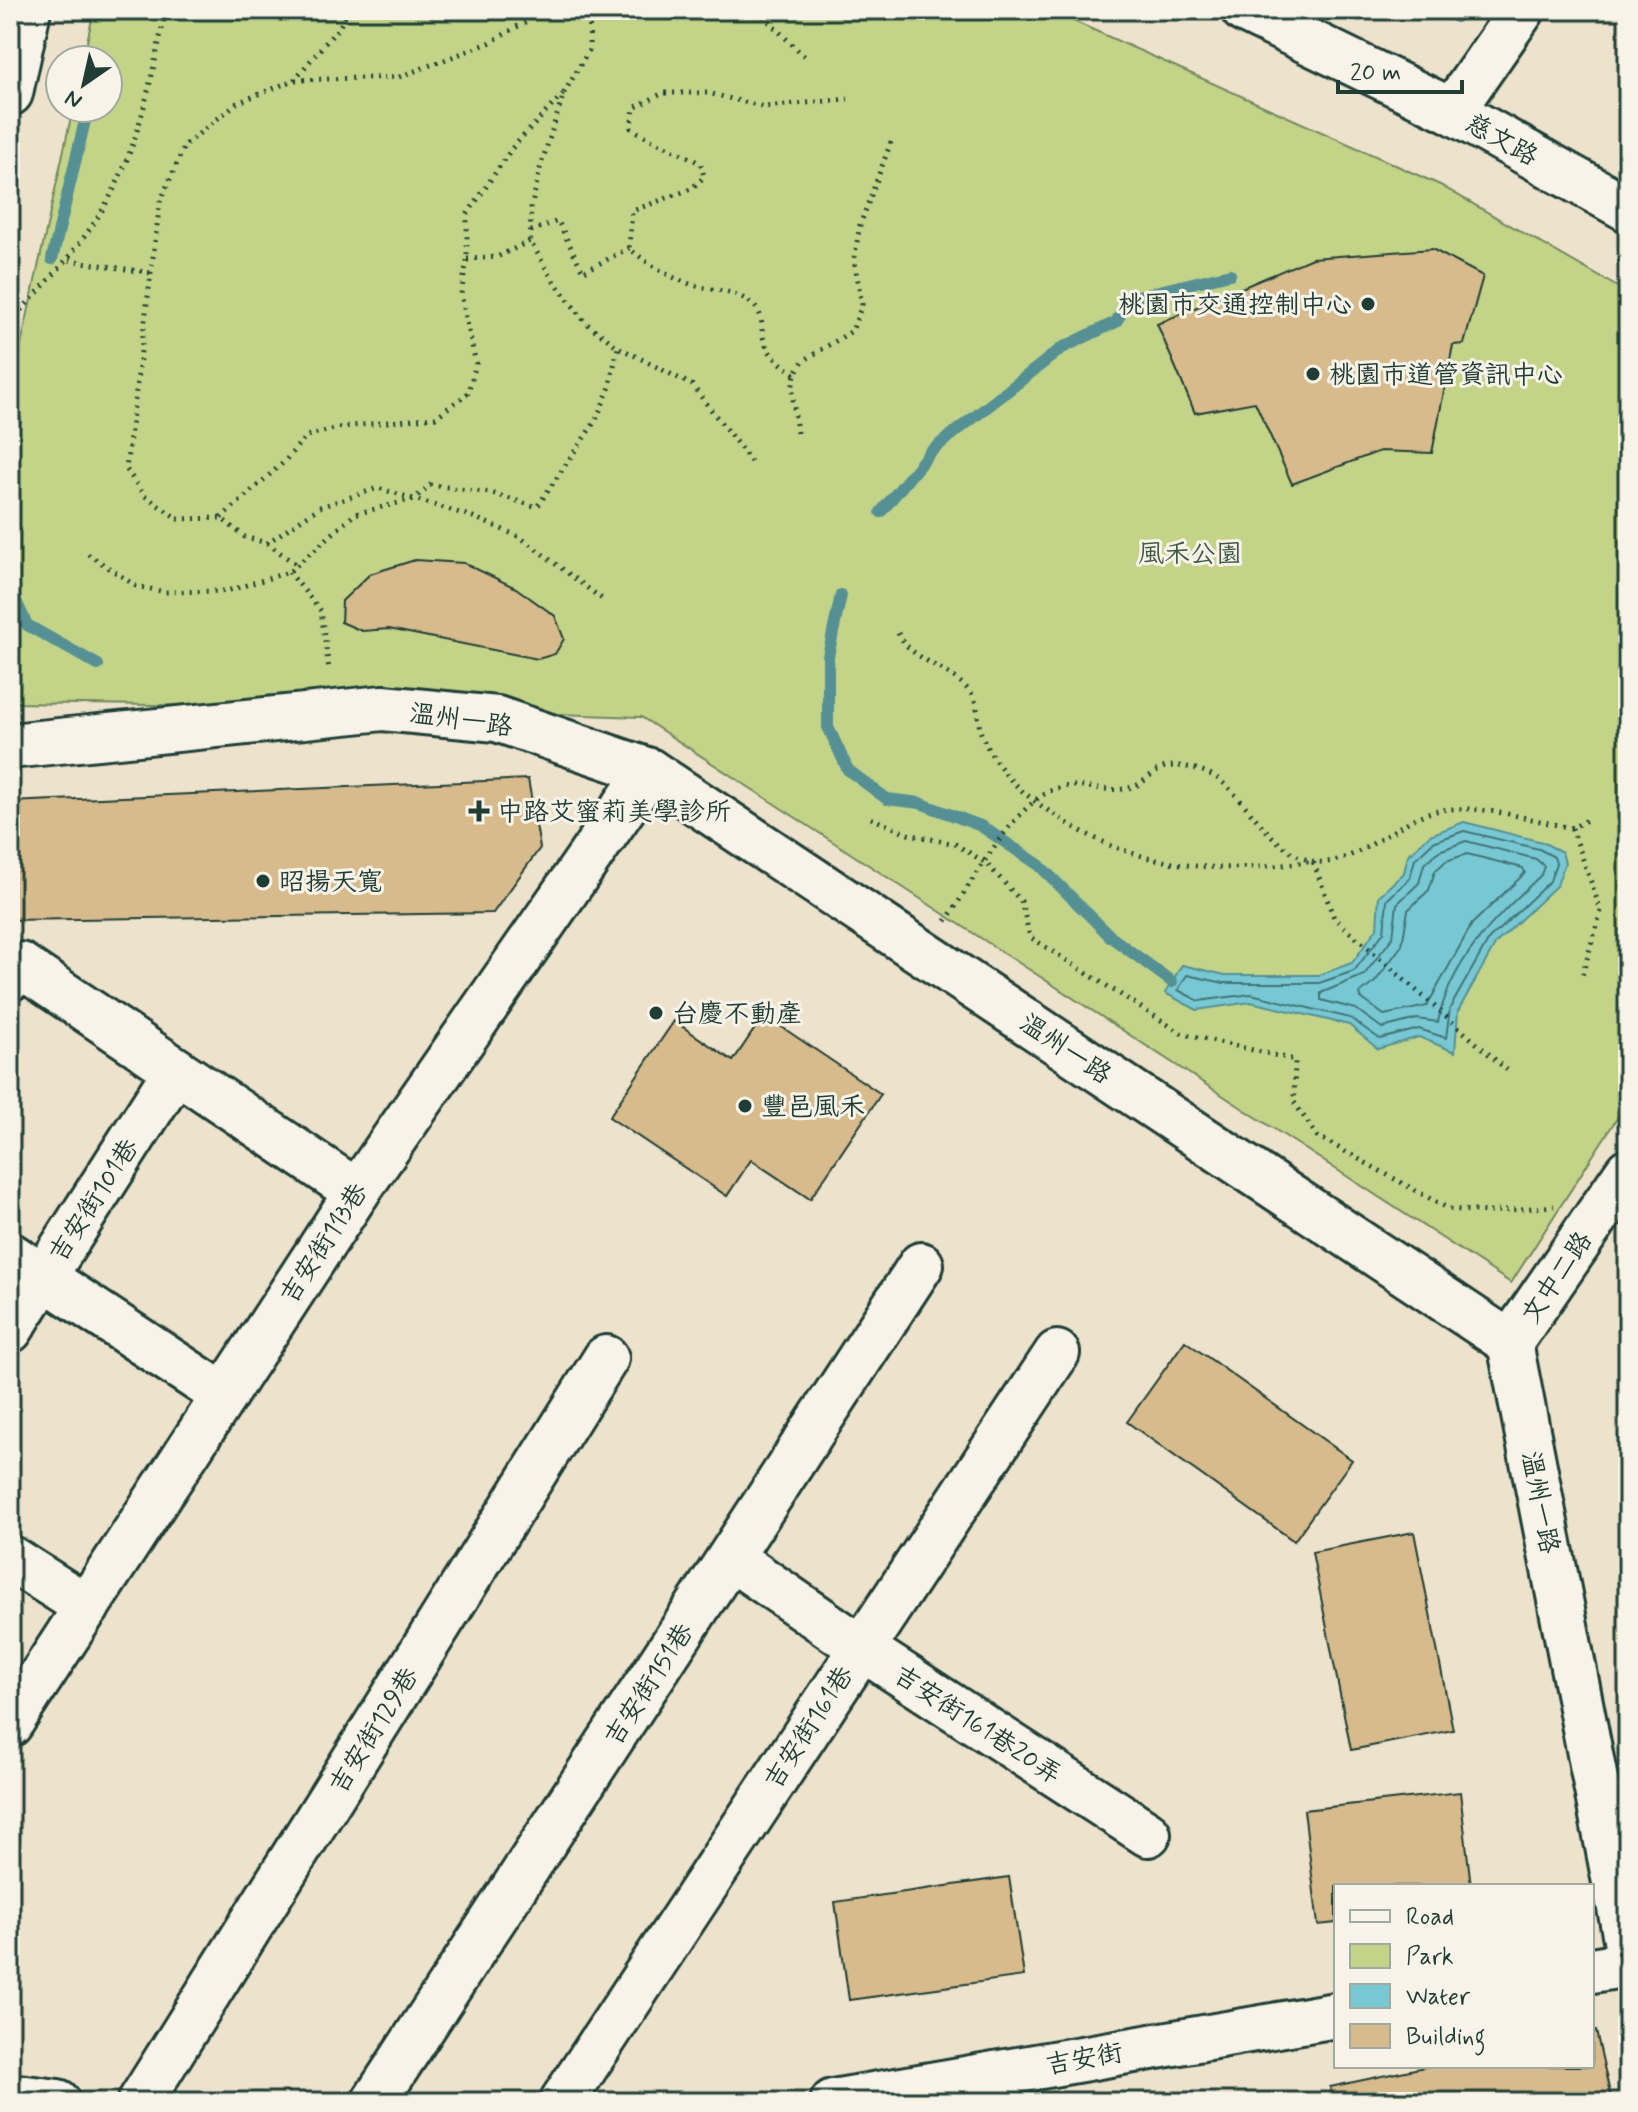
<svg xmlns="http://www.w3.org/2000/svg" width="1638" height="2112" font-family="Mynerve,'LXGW WenKai TC',sans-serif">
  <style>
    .green { fill: #c3d488; stroke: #71885e; stroke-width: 2 }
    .water { fill: #78c8d4; stroke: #549094; stroke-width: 2 }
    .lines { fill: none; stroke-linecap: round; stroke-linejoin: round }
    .shore { stroke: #437574; stroke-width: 2 }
    .stream { stroke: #549094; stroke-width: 12 }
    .building { fill: #d7bb8c; stroke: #1f3d34; stroke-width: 2 }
    .minor-casing { stroke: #1f3d34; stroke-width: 50 }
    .path { stroke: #1f3d34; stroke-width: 5; stroke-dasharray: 2 6; stroke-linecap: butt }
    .minor { stroke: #f7f3e8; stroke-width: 44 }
    .poi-dot { fill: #1f3d34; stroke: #f7f3e8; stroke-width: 3 }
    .labels { text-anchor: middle; stroke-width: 6; stroke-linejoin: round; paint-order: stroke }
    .street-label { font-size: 26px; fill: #1f3d34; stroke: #f7f3e8 }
    .poi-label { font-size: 26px; fill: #1f3d34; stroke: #f7f3e8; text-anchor: start }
    .park-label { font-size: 26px; fill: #405b45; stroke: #f7f3e8 }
  </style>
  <rect width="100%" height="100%" fill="#ede2cc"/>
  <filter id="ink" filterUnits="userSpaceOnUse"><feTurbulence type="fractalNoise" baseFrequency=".0125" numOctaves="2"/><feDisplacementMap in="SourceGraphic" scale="16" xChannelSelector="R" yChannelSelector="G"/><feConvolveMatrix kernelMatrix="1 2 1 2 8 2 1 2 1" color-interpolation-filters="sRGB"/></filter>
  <g filter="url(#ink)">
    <path class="green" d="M94 10H1049L1440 185 1628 293V1101L1511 1283 641 717 383 708 10 703V395L73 108H108V60H83Z"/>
    <path class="water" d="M1464 822 1542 842 1562 852 1565 863 1557 885 1496 943 1458 1011 1455 1052 1419 1037 1378 1049 1349 1025 1251 1002 1197 1010 1165 993 1182 965 1225 975H1319L1352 963 1377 928 1379 896 1404 873 1408 855 1430 835Z"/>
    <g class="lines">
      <g class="shore">
        <path d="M1464 831 1539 849 1554 857 1556 863 1550 881 1489 939 1450 1008 1446 1038 1419 1029 1380 1039 1350 1018 1251 994 1199 1001 1178 990 1187 975 1224 983H1319L1354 971 1384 932 1387 900 1410 878 1415 859 1433 842Z"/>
        <path d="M1466 841 1536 859 1544 866 1541 875C1496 918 1451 959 1438 1022L1417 1019 1382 1028 1356 1009 1321 1000V993L1364 975 1393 937 1397 904 1419 883 1424 864 1439 851Z"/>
        <path d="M1467 854 1523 868 1525 873 1472 924 1427 1006 1384 1015 1361 998 1360 993 1375 982 1402 945 1408 910 1429 890 1435 871 1446 861Z"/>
      </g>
      <g class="stream">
        <path d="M1456 17 1460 10"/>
        <path d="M52 259 88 108"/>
        <path d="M10 445 16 420"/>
        <path d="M881 512 930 452 1062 348 1116 322 1130 298 1230 274"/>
        <path d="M10 588 27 625 98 665"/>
        <path d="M841 595 828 656V727L848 770 887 799 920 803 981 826 1039 865 1111 937 1172 982"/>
      </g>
    </g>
    <g class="building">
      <path d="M1432 249 1483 276 1464 344 1453 345 1432 453 1380 451 1292 484 1255 402 1195 413 1157 324 1312 258Z"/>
      <path d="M415 560 464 563 516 588 555 616 564 639 555 654 538 659 389 629 362 631 341 622 342 601 370 574Z"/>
      <path d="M528 779 540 848 493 913 10 920V802Z"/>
      <path d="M764 1015 881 1094 810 1199 751 1160 727 1196 609 1117 674 1021 733 1061Z"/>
      <path d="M1185 1341 1352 1460 1294 1541 1127 1422Z"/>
      <path d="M1414 1532 1453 1730 1351 1750 1312 1552Z"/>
      <path d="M1460 1792 1471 1886H1336V1923L1318 1925 1304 1810Z"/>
      <path d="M1009 1877 1024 1976 849 2000 835 1902Z"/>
      <path d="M1596 2031 1612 2102H1333L1330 2087 1429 2066H1592V2032Z"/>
    </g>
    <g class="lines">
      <defs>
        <g id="minor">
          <path d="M1244 10 1452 111 1628 209"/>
          <path d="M10 93 28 10"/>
          <path d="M1452 111 1522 10"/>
          <path d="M10 746 383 708 497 719 649 771 1510 1343 1628 1949"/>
          <path d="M10 978 20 965 357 1192"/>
          <path d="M10 1255 224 1396"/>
          <path d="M10 1330 176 1070"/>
          <path d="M1510 1343 1628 1171"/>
          <path d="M10 1558 87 1607"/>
          <path d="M731 1558 860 1647 1148 1834"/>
          <path d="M10 1724 357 1192 649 771"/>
          <path d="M1592 1970 1628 1964"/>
          <path d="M10 2096 58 2102"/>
          <path d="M140 2102 606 1358"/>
          <path d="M374 2102 921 1265"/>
          <path d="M562 2102 1057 1353"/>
          <path d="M833 2102 1336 2015"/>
        </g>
      </defs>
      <use href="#minor" class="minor-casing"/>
      <g class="path">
        <path d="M546 10 489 43 399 77 294 80 237 103 185 145 160 202 126 469 145 496 178 519 221 518 245 537 267 543 320 507 378 488 473 517 520 537 602 599"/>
        <path d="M590 10 589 50 564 93 541 165 531 208 530 241 553 280 586 323 618 347 692 385 752 463"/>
        <path d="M757 10 805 57"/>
        <path d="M294 80 340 26 348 10"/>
        <path d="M531 231 558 221 583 272 629 248"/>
        <path d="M467 259 497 257 530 241"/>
        <path d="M69 260 151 273"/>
        <path d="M10 322C49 280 90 238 115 187 142 132 153 69 166 10"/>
        <path d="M795 374C783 365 770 357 765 343 759 329 766 315 752 304 734 289 714 291 693 285 668 277 648 264 629 248L632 211 691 189 704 177 701 164C678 150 654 143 631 128L634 108 663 93H708L764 107 848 99"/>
        <path d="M797 433 792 390 795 374 803 361 852 331 862 305 854 259 860 225 891 142"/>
        <path d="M221 518 284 462 306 436 342 427 436 417 468 393 476 364 461 294 467 259V215L512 148 564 93"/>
        <path d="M267 543 297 565"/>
        <path d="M88 554 136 586 165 592 227 591 289 572 355 514 414 499 430 485 491 493 537 507 596 420 609 389 618 347"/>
        <path d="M289 572 321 611 329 670"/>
        <path d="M898 633C911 662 955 668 972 695 978 704 978 720 980 730 984 743 993 758 1001 768 1016 789 1039 805 1061 819 1139 870 1223 875 1313 861L1334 918 1507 1070"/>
        <path d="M871 818 908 834 955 844 986 863 1021 901 1030 937 1181 1033 1295 1060 1294 1102 1317 1136 1449 1209 1489 1212 1554 1206"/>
        <path d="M1572 828 1601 911 1581 979"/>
        <path d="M946 921C971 885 1015 800 1058 788 1085 781 1108 796 1135 786 1144 783 1151 773 1160 769 1176 761 1209 770 1222 782 1250 805 1273 852 1312 861 1350 870 1395 823 1428 813 1472 800 1529 820 1572 828L1587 820"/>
      </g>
      <use href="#minor" class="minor"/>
    </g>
  </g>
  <g class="poi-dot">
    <circle cx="1368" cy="304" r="8"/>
    <circle cx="1313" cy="374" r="8"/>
    <path d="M475 799h8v8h8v8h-8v8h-8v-8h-8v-8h8z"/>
    <circle cx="263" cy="881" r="8"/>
    <circle cx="656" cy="1013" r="8"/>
    <circle cx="745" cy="1106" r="8"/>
  </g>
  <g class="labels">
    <g class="street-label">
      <text transform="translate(1502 139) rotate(29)" y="9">慈文路</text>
      <text transform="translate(461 719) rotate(8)" y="9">溫州一路</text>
      <text transform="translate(1066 1048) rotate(34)" y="9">溫州一路</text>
      <text transform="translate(93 1200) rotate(-57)" y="9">吉安街101巷</text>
      <text transform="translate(323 1243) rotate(-57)" y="9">吉安街113巷</text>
      <text transform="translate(1556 1277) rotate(-56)" y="9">文中二路</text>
      <text transform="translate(1541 1502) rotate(79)" y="9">溫州一路</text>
      <text transform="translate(648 1684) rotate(-57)" y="9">吉安街151巷</text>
      <text transform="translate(978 1724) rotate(33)" y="9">吉安街161巷20弄</text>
      <text transform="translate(808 1727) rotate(-57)" y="9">吉安街161巷</text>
      <text transform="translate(373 1730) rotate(-58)" y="9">吉安街129巷</text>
      <text transform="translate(1084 2058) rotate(-10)" y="9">吉安街</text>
    </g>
    <g class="poi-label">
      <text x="1352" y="313" text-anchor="end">桃園市交通控制中心</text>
      <text x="1329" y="383">桃園市道管資訊中心</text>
      <text x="497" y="820">中路艾蜜莉美學診所</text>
      <text x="279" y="890">昭揚天寬</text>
      <text x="672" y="1022">台慶不動產</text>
      <text x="761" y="1115">豐邑風禾</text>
    </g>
    <g class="park-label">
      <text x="1190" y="562">風禾公園</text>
    </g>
  </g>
  <rect width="1638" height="2112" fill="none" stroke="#f7f3e8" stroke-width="40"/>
  <rect x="20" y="20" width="1598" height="2072" fill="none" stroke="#1f3d34" stroke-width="3" filter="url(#ink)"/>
  <rect x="1334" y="1884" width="260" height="184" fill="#f7f3e8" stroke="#a1aaa0" stroke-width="2"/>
  <rect x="1350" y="1910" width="40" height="12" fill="#f7f3e8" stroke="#a1aaa0" stroke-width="2"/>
  <text x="1406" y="1924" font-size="24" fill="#1f3d34">Road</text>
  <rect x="1350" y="1944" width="40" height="24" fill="#c3d488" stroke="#a1aaa0" stroke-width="2"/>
  <text x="1406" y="1964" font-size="24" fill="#1f3d34">Park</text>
  <rect x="1350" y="1984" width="40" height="24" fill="#78c8d4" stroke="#a1aaa0" stroke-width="2"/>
  <text x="1406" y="2004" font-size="24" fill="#1f3d34">Water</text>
  <rect x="1350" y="2024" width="40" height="24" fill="#d7bb8c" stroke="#a1aaa0" stroke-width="2"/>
  <text x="1406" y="2044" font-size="24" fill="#1f3d34">Building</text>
  <g transform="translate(84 84) rotate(214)"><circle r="38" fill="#f7f3e8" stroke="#a1aaa0" stroke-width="2"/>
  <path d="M0-6L14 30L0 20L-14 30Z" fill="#1f3d34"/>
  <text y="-12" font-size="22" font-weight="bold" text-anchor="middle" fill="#1f3d34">N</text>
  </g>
  <path d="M1338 80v12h124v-12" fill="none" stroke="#1f3d34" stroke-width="4"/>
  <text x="1350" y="80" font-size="24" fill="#1f3d34" stroke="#f7f3e8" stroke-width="6" paint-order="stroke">20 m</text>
</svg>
